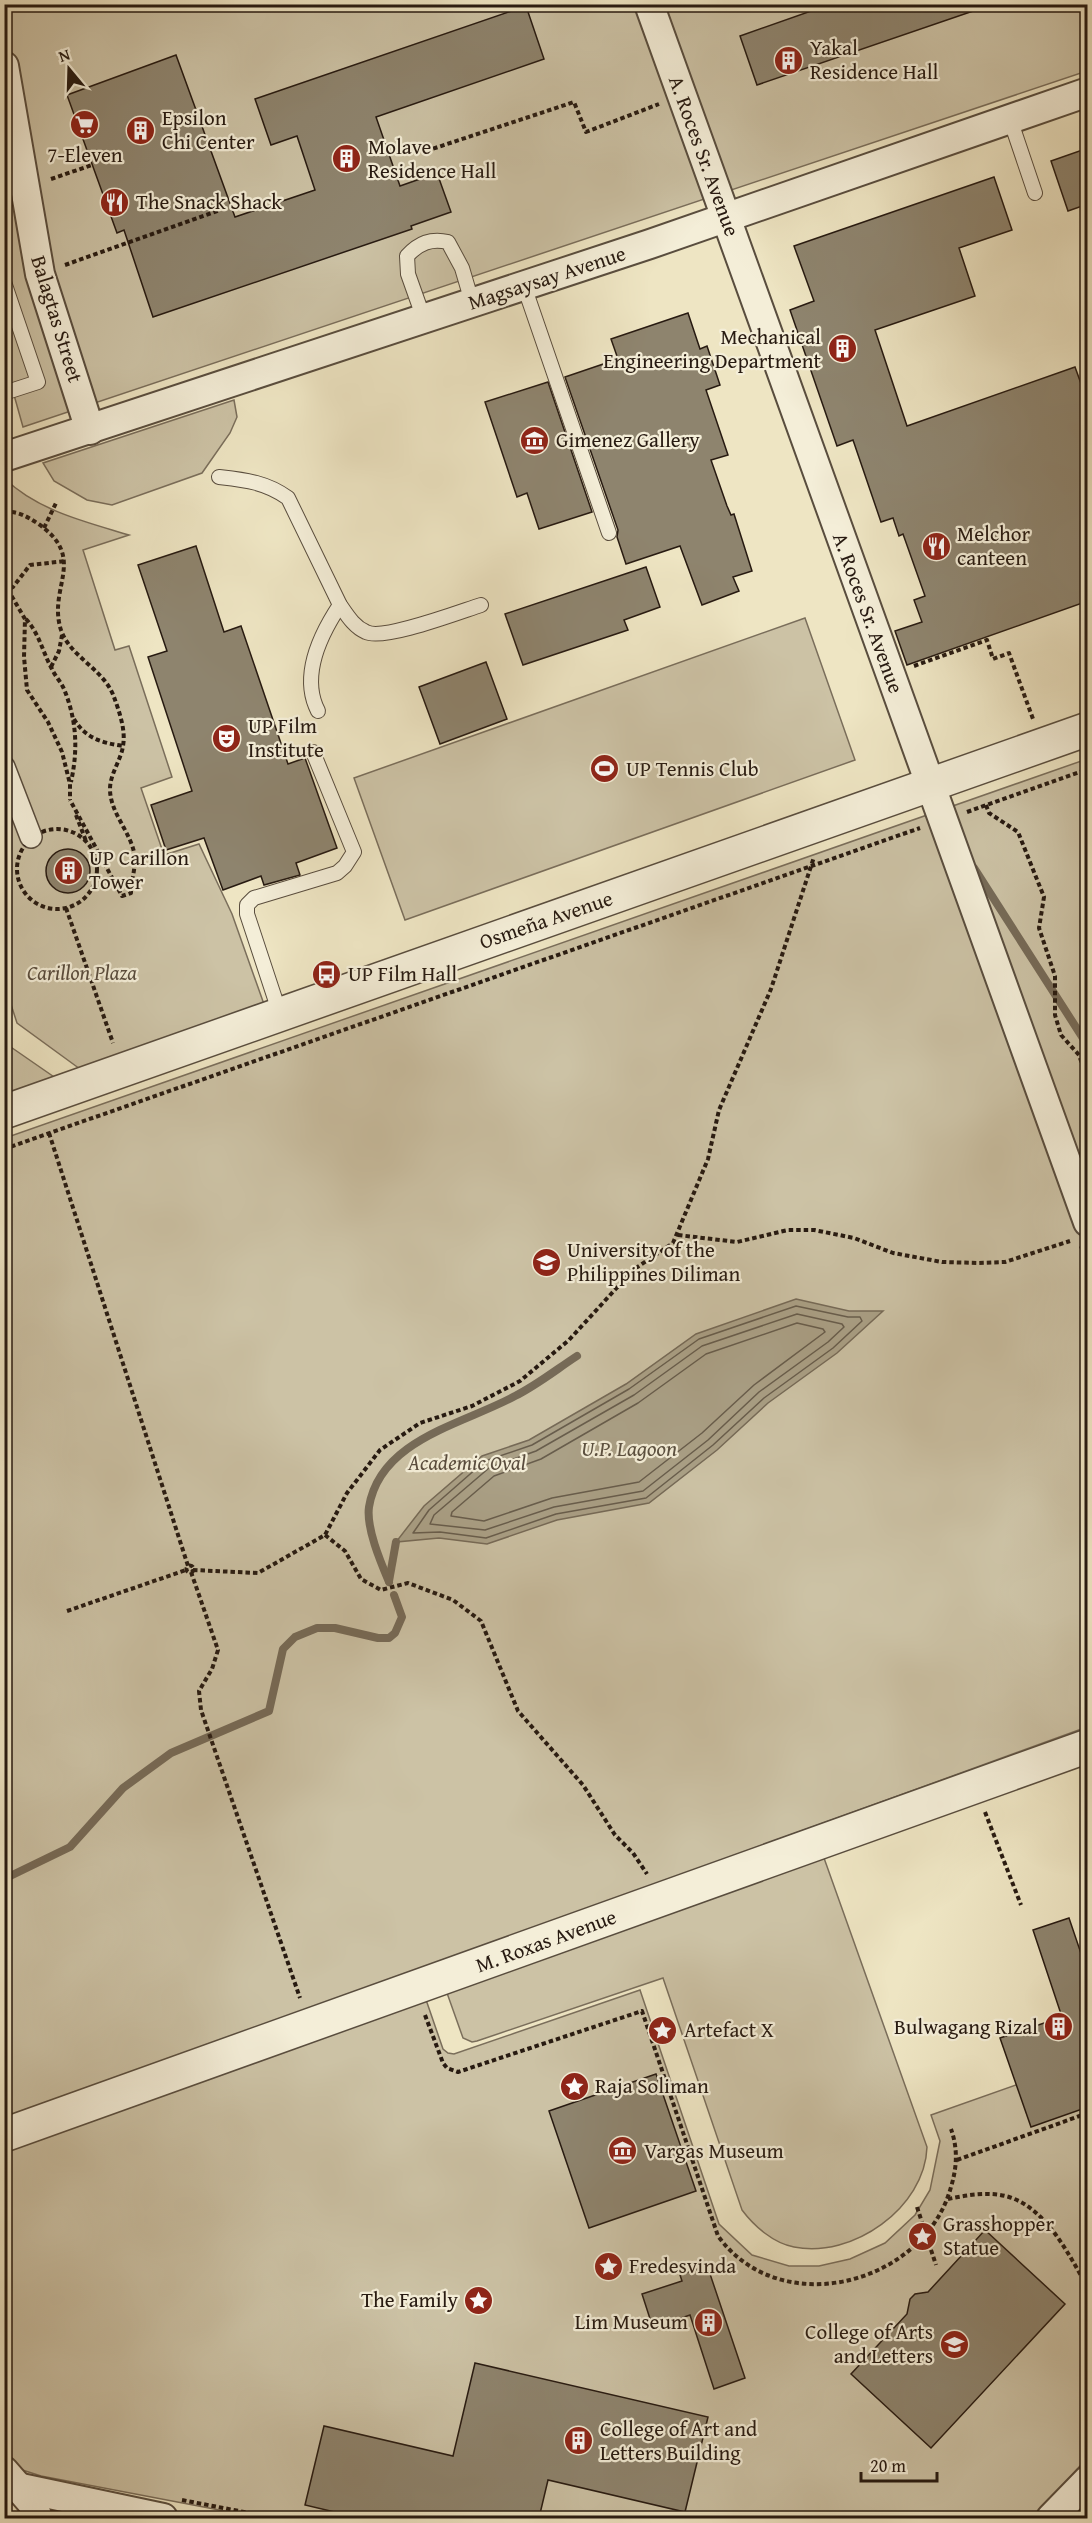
<svg xmlns="http://www.w3.org/2000/svg" width="1092" height="2523" font-family="'Gentium Book Plus',serif">
  <style>
    .green { fill: #ccc2a5; stroke: #7a6e5b; stroke-width: 1.5 }
    .water { fill: #aaa086; stroke: #766a57; stroke-width: 1.5 }
    .lines { fill: none; stroke-linecap: round; stroke-linejoin: round }
    .shore { stroke: #685d4c; stroke-width: 1.5 }
    .stream { stroke: #766a57; stroke-width: 8 }
    .building { fill: #8e846e; stroke: #271a11; stroke-width: 1.5 }
    .service-casing { stroke: #594d3e; stroke-width: 16 }
    .pedestrian-casing { stroke: #594d3e; stroke-width: 24 }
    .minor-casing { stroke: #594d3e; stroke-width: 32 }
    .tertiary-casing { stroke: #594d3e; stroke-width: 36 }
    .path { stroke: #271a11; stroke-width: 4; stroke-dasharray: 4.5 3; stroke-linecap: butt }
    .service { stroke: #f4eed8; stroke-width: 14 }
    .pedestrian { stroke: #f4eed8; stroke-width: 21 }
    .minor { stroke: #f4eed8; stroke-width: 28 }
    .tertiary { stroke: #f4eed8; stroke-width: 33 }
    .labels { text-anchor: middle; stroke-width: 4.5; stroke-linejoin: round; paint-order: stroke }
    .poi-label { font-size: 21px; fill: #271a11; stroke: #f4eed8; text-anchor: start }
    .street-label { font-size: 21px; fill: #271a11; stroke: #f4eed8 }
    .park-label { font-size: 21px; font-style: italic; fill: #594c3d; stroke: #f4eed8 }
    .water-label { font-size: 22px; font-style: italic; fill: #5b5040; stroke: #f4eed8 }
  </style>
  <rect width="100%" height="100%" fill="#eee5c3"/>
  <filter id="stains"><feTurbulence type="fractalNoise" baseFrequency=".00333" numOctaves="4"/><feColorMatrix values="0 0 0 0 .2 0 0 0 0 .09 0 0 0 0 .02 0 0 0 .5 -.17"/></filter>
  <radialGradient id="worn" r=".72"><stop offset=".6" stop-color="#630" stop-opacity="0"/><stop offset="1" stop-color="#630" stop-opacity=".3"/></radialGradient>
  <g class="green">
    <path d="M5 5H1087V71L23 427 5 363Z"/>
    <path d="M234 400 237 417 230 433 202 473 112 505 87 500 54 481 43 463Z"/>
    <path d="M4 478C38 511 86 522 129 535L83 550 115 650 129 646 172 777 141 788 164 855 199 844 232 914 265 1007 80 1069 17 1023 5 986Z"/>
    <path d="M805 618 855 760 405 920 354 778Z"/>
    <path d="M1087 759V1727L5 2121V1138Z"/>
    <path d="M5 1043 57 1079 5 1097Z"/>
    <path d="M824 1858 927 2147C925 2208 852 2259 794 2247 773 2243 754 2226 742 2210L663 1978 477 2041 472 2042 463 2038 447 1993Z"/>
    <path d="M640 1990 719 2224 752 2255 789 2266H819L850 2259 885 2243 915 2215 930 2190 940 2141 931 2115 1087 2060V2458L1034 2518H261L41 2476 13 2467 5 2459V2141L423 1991 443 2049 448 2053 454 2054Z"/>
  </g>
  <path class="water" d="M796 1299 849 1311H883L837 1353 768 1403 717 1450 649 1503 557 1520 487 1544 439 1538 396 1542 424 1506 482 1456 529 1440 626 1384 696 1334Z"/>
  <g class="lines">
    <g class="shore">
      <path d="M796 1306 848 1317H860L862 1321 833 1348 764 1398 713 1445 646 1498 556 1514 486 1538 440 1532 413 1533 429 1510 485 1461 532 1445 629 1389 699 1339Z"/>
      <path d="M797 1314 842 1324 844 1327 828 1342 759 1392 708 1440 643 1491 554 1507 485 1530 430 1524 434 1515 489 1468 536 1451 634 1395 702 1346Z"/>
      <path d="M797 1323 823 1329 825 1332 754 1385 702 1433 639 1482 552 1498 484 1521 451 1516 452 1512 494 1476 541 1459 638 1403 706 1354Z"/>
    </g>
    <g class="stream">
      <path d="M974 868 1088 1046"/>
      <path d="M389 1581 396 1542"/>
      <path d="M389 1582C381 1563 366 1528 369 1507 380 1439 464 1424 515 1396 537 1385 557 1369 577 1356"/>
      <path d="M4 1879 70 1847 123 1788 171 1753 269 1711 283 1649 295 1637 317 1628H335L378 1638H389L395 1633 402 1617 394 1595"/>
    </g>
  </g>
  <g class="building">
    <path d="M831 4H981L982 8 757 85 740 36Z"/>
    <path d="M526 6 544 59 376 117 400 186 437 173 451 212 411 226 412 229 153 317 124 230 117 233 67 95 176 55 235 217 315 190 297 136 271 145 255 99Z"/>
    <path d="M1088 148V204L1068 211 1051 161Z"/>
    <path d="M994 177 1012 230 959 248 975 296 875 330 907 426 1075 367 1088 403V601L907 665 895 631 922 622 914 600 925 596 903 534 899 536 893 518 881 522 853 440 837 446 790 310 814 301 794 246Z"/>
    <path d="M688 313 700 349 707 346 720 385 706 390 728 455 711 460 727 506 731 515 734 514 752 571 733 577 739 591 702 605 680 546 626 564 617 537 618 530 565 377 618 359 611 339Z"/>
    <path d="M548 382 592 512 539 529 527 493 517 497 485 402Z"/>
    <path d="M196 546 224 632 241 626 288 764 305 758 337 848 296 863 300 875 264 885 261 876 223 890 204 838 166 850 151 805 192 791 148 657 167 651 138 565Z"/>
    <path d="M646 567 660 607 624 620 628 630 523 665 505 614Z"/>
    <path d="M486 662 507 719 440 744 419 687Z"/>
    <circle cx="68" cy="871" r="22"/>
    <path d="M1069 1918 1088 1974V2107L1031 2127 1000 2038 1062 2017 1033 1930Z"/>
    <path d="M656 2074 696 2191 589 2228 549 2111Z"/>
    <path d="M985 2230 1065 2304 931 2448 851 2374 907 2314 910 2299 915 2294 928 2292Z"/>
    <path d="M707 2265 745 2378 714 2389 690 2315 653 2328 642 2294 682 2281 680 2275Z"/>
    <path d="M475 2363 708 2417 685 2512 548 2480 539 2518H360L305 2505 324 2426 453 2456Z"/>
  </g>
  <g class="lines">
    <defs>
      <g id="service">
        <path d="M1010 119 1035 193"/>
        <path d="M4 282 38 382 4 393"/>
        <path d="M524 286 609 533"/>
        <path d="M424 319 408 274 407 256C419 243 431 238 448 242L462 268 472 302"/>
        <path d="M219 477C245 480 266 482 288 498L340 605C347 615 354 627 366 632 383 641 459 612 481 605"/>
        <path d="M318 711C300 676 320 635 340 605"/>
        <path d="M280 1014 247 914V905L254 898 337 873 345 866 354 852 313 752"/>
      </g>
      <path id="pedestrian" d="M4 767 31 837"/>
      <g id="minor">
        <path d="M649 4 1088 1222"/>
        <path d="M4 66 40 274 90 430"/>
        <path d="M4 457 650 244 1088 92"/>
        <path d="M4 2471 32 2503 38 2518"/>
        <path d="M21 2488 163 2518"/>
        <path d="M1051 2518 1088 2480"/>
      </g>
      <g id="tertiary">
        <path d="M4 1112 1088 729"/>
        <path d="M4 2135 1088 1746"/>
      </g>
    </defs>
    <use href="#service" class="service-casing"/>
    <use href="#pedestrian" class="pedestrian-casing"/>
    <use href="#minor" class="minor-casing"/>
    <use href="#tertiary" class="tertiary-casing"/>
    <g class="path">
      <path d="M426 151 574 102 586 132 659 104"/>
      <path d="M51 179 92 165"/>
      <path d="M65 265 220 210"/>
      <path d="M4 512C18 511 26 516 37 523 89 558 47 587 61 630 70 657 104 669 114 697 119 711 126 730 123 746 121 760 110 774 110 789 110 812 129 830 134 852 137 866 131 879 131 893L122 896 70 800"/>
      <path d="M44 528 57 501"/>
      <path d="M4 583 25 619 24 657 27 690 48 722 62 752 70 784V800"/>
      <path d="M4 592 13 587 30 565 66 561"/>
      <path d="M26 619C40 635 42 651 52 669 55 676 61 682 64 689 77 721 78 750 71 782"/>
      <path d="M914 666 987 640 993 659 1009 653 1033 719"/>
      <path d="M51 667 59 651 62 635"/>
      <path d="M74 719C85 738 102 743 123 746"/>
      <path d="M986 805 989 813 1018 832 1044 897 1039 928 1055 976V1015L1061 1035 1079 1055 1088 1081"/>
      <path d="M967 812 1088 769"/>
      <path d="M76 815 86 841"/>
      <circle cx="57" cy="869" r="40"/>
      <path d="M66 908 113 1043"/>
      <path d="M49 1133 188 1566"/>
      <path d="M4 1149 920 828"/>
      <path d="M678 1235 737 1242 788 1230H814L854 1238 893 1253 942 1262 978 1263 1005 1262 1070 1241"/>
      <path d="M1081 1246 1088 1265"/>
      <path d="M325 1535 345 1551 361 1579 381 1590 408 1583 453 1600 481 1621 518 1711 583 1785 615 1835 633 1853 647 1874"/>
      <circle cx="190" cy="1569" r="3.5"/>
      <path d="M193 1570 258 1573 325 1535 347 1493 380 1450 420 1423 472 1406 520 1381 569 1340 633 1270 673 1243 708 1159 719 1110 771 989 814 857"/>
      <path d="M191 1572 218 1650 212 1669 199 1691 201 1710 300 1998"/>
      <path d="M67 1611 186 1570"/>
      <path d="M985 1812 1021 1905"/>
      <path d="M425 2015 443 2063 447 2068 458 2072 642 2011 718 2236C780 2322 924 2285 951 2187 957 2167 958 2149 951 2129"/>
      <path d="M957 2160 1088 2113"/>
      <path d="M948 2199C967 2195 990 2191 1009 2197 1047 2209 1069 2255 1088 2288"/>
      <path d="M917 2207 936 2265"/>
      <path d="M182 2500 275 2518"/>
    </g>
    <use href="#service" class="service"/>
    <use href="#pedestrian" class="pedestrian"/>
    <use href="#minor" class="minor"/>
    <use href="#tertiary" class="tertiary"/>
  </g>
  <defs>
    <symbol id="building-disc" viewBox="-11 -11 22 22"><circle r="9.5" fill="#8f2418" stroke="#f4eed8"/><path d="M-4-6H4V6H1V3H-1V6H-4ZM-2.5-4.3h1.7v1.8h-1.7ZM.8-4.3h1.7v1.8H.8ZM-2.5-1h1.7V.8h-1.7ZM.8-1h1.7V.8H.8Z" fill="#fff"/></symbol>
    <symbol id="supermarket-disc" viewBox="-11 -11 22 22"><circle r="9.5" fill="#8f2418" stroke="#f4eed8"/><path d="M-6-5.5h2.5l.6 2H6L4.5 2H-2.5L-4.4-4H-6ZM-1.5 3.2a1.3 1.3 0 1 0 .1 0ZM3 3.2a1.3 1.3 0 1 0 .1 0Z" fill="#fff"/></symbol>
    <symbol id="restaurant-disc" viewBox="-11 -11 22 22"><circle r="9.5" fill="#8f2418" stroke="#f4eed8"/><path d="M-5-6h1v4h1v-4h1v4h1v-4h1v5L-1.5 .5V6h-2V.5L-5-1ZM5-6V6H3V1.5H1.5Q1.5-4 5-6Z" fill="#fff"/></symbol>
    <symbol id="museum-disc" viewBox="-11 -11 22 22"><circle r="9.5" fill="#8f2418" stroke="#f4eed8"/><path d="M0-6L6-3V-2H-6V-3ZM-5-1h2V3h-2ZM-1-1h2V3h-2ZM3-1h2V3H3ZM-6 4H6V6H-6Z" fill="#fff"/></symbol>
    <symbol id="theatre-disc" viewBox="-11 -11 22 22"><circle r="9.5" fill="#8f2418" stroke="#f4eed8"/><path d="M-5-5.5Q0-4 5-5.5V0Q5 5 0 6Q-5 5-5 0ZM-3.3-2.5H-1v1.5H-3.3ZM1-2.5H3.3v1.5H1ZM-2.8 1Q0 5.5 2.8 1Z" fill="#fff"/></symbol>
    <symbol id="stadium-disc" viewBox="-11 -11 22 22"><circle r="9.5" fill="#8f2418" stroke="#f4eed8"/><path d="M0-5a6.5 5 0 1 0 0 10a6.5 5 0 1 0 0-10ZM-3.5-1.8h7v3.6h-7Z" fill="#fff"/></symbol>
    <symbol id="bus-disc" viewBox="-11 -11 22 22"><circle r="9.5" fill="#8f2418" stroke="#f4eed8"/><path d="M-5-6H5V4H4V6H2V4H-2V6H-4V4H-5ZM-3.5-4V0h7V-4ZM-3.5 1.2v1.5H-2V1.2ZM2 1.2v1.5H3.5V1.2Z" fill="#fff"/></symbol>
    <symbol id="university-disc" viewBox="-11 -11 22 22"><circle r="9.5" fill="#8f2418" stroke="#f4eed8"/><path d="M0-5L7-2L0 1L-7-2ZM-4 1L0 2.5L4 1V4Q0 6-4 4Z" fill="#fff"/></symbol>
    <symbol id="sight-disc" viewBox="-11 -11 22 22"><circle r="9.5" fill="#8f2418" stroke="#f4eed8"/><path d="M0-6L1.8-2.2L6-1.7L2.9 1.2L3.7 5.4L0 3.3L-3.7 5.4L-2.9 1.2L-6-1.7L-1.8-2.2Z" fill="#fff"/></symbol>
  </defs>
  <g fill-rule="evenodd">
    <use href="#building-disc" x="772" y="44" width="33" height="33"/>
    <use href="#supermarket-disc" x="68" y="108" width="33" height="33"/>
    <use href="#building-disc" x="124" y="114" width="33" height="33"/>
    <use href="#building-disc" x="330" y="142" width="33" height="33"/>
    <use href="#restaurant-disc" x="98" y="186" width="33" height="33"/>
    <use href="#building-disc" x="826" y="332" width="33" height="33"/>
    <use href="#museum-disc" x="518" y="424" width="33" height="33"/>
    <use href="#restaurant-disc" x="920" y="530" width="33" height="33"/>
    <use href="#theatre-disc" x="210" y="722" width="33" height="33"/>
    <use href="#stadium-disc" x="588" y="752" width="33" height="33"/>
    <use href="#building-disc" x="52" y="854" width="33" height="33"/>
    <use href="#bus-disc" x="310" y="958" width="33" height="33"/>
    <use href="#university-disc" x="530" y="1246" width="33" height="33"/>
    <use href="#building-disc" x="1042" y="2010" width="33" height="33"/>
    <use href="#sight-disc" x="646" y="2014" width="33" height="33"/>
    <use href="#sight-disc" x="558" y="2070" width="33" height="33"/>
    <use href="#museum-disc" x="606" y="2134" width="33" height="33"/>
    <use href="#sight-disc" x="906" y="2220" width="33" height="33"/>
    <use href="#sight-disc" x="592" y="2250" width="33" height="33"/>
    <use href="#sight-disc" x="462" y="2284" width="33" height="33"/>
    <use href="#building-disc" x="692" y="2306" width="33" height="33"/>
    <use href="#university-disc" x="938" y="2328" width="33" height="33"/>
    <use href="#building-disc" x="562" y="2424" width="33" height="33"/>
  </g>
  <g class="labels">
    <g class="poi-label">
      <text x="810" y="55">Yakal<tspan x="810" dy="24">Residence Hall</tspan></text>
      <text x="162" y="125">Epsilon<tspan x="162" dy="24">Chi Center</tspan></text>
      <text x="368" y="154">Molave<tspan x="368" dy="24">Residence Hall</tspan></text>
      <text x="85" y="162" text-anchor="middle">7-Eleven</text>
      <text x="136" y="209">The Snack Shack</text>
      <text x="821" y="344" text-anchor="end">Mechanical<tspan x="821" dy="24">Engineering Department</tspan></text>
      <text x="556" y="447">Gimenez Gallery</text>
      <text x="957" y="541">Melchor<tspan x="957" dy="24">canteen</tspan></text>
      <text x="248" y="733">UP Film<tspan x="248" dy="24">Institute</tspan></text>
      <text x="626" y="776">UP Tennis Club</text>
      <text x="89" y="865">UP Carillon<tspan x="89" dy="24">Tower</tspan></text>
      <text x="348" y="981">UP Film Hall</text>
      <text x="567" y="1257">University of the<tspan x="567" dy="24">Philippines Diliman</tspan></text>
      <text x="1038" y="2034" text-anchor="end">Bulwagang Rizal</text>
      <text x="684" y="2037">Artefact X</text>
      <text x="595" y="2093">Raja Soliman</text>
      <text x="644" y="2158">Vargas Museum</text>
      <text x="943" y="2231">Grasshopper<tspan x="943" dy="24">Statue</tspan></text>
      <text x="629" y="2273">Fredesvinda</text>
      <text x="458" y="2307" text-anchor="end">The Family</text>
      <text x="688" y="2329" text-anchor="end">Lim Museum</text>
      <text x="933" y="2339" text-anchor="end">College of Arts<tspan x="933" dy="24">and Letters</tspan></text>
      <text x="600" y="2436">College of Art and<tspan x="600" dy="24">Letters Building</tspan></text>
    </g>
    <g class="street-label">
      <text transform="translate(704 156) rotate(70)" y="7">A. Roces Sr. Avenue</text>
      <text transform="translate(547 278) rotate(-18)" y="7">Magsaysay Avenue</text>
      <text transform="translate(57 319) rotate(73)" y="7">Balagtas Street</text>
      <text transform="translate(868 613) rotate(70)" y="7">A. Roces Sr. Avenue</text>
      <text transform="translate(546 920) rotate(-19)" y="7">Osmeña Avenue</text>
      <text transform="translate(546 1941) rotate(-20)" y="7">M. Roxas Avenue</text>
    </g>
    <g class="park-label">
      <text x="82" y="980">Carillon Plaza</text>
      <text x="467" y="1470">Academic Oval</text>
    </g>
    <g class="water-label">
      <text x="629" y="1456">U.P. Lagoon</text>
    </g>
  </g>
  <rect width="1092" height="2523" fill="none" stroke="#eee5c3" stroke-width="24"/>
  <rect x="6" y="6" width="1080" height="2511" fill="none" stroke="#271a11" stroke-width="3"/>
  <rect x="12" y="12" width="1068" height="2499" fill="none" stroke="#271a11" stroke-width="1.5"/>
  <g transform="translate(69 69) rotate(341)" stroke="#f4eed8" stroke-width="4.5" paint-order="stroke">
  <path d="M0-4.5L10 22L0 15L-10 22Z" fill="#271a11"/>
  <text y="-9" font-size="16" font-weight="bold" text-anchor="middle" fill="#271a11">N</text>
  </g>
  <path d="M861 2472v9h76v-9" fill="none" stroke="#271a11" stroke-width="3"/>
  <text x="870" y="2472" font-size="18" fill="#271a11" stroke="#f4eed8" stroke-width="4.5" paint-order="stroke">20 m</text>
  <rect width="100%" height="100%" filter="url(#stains)"/>
  <rect width="100%" height="100%" fill="url(#worn)"/>
</svg>
